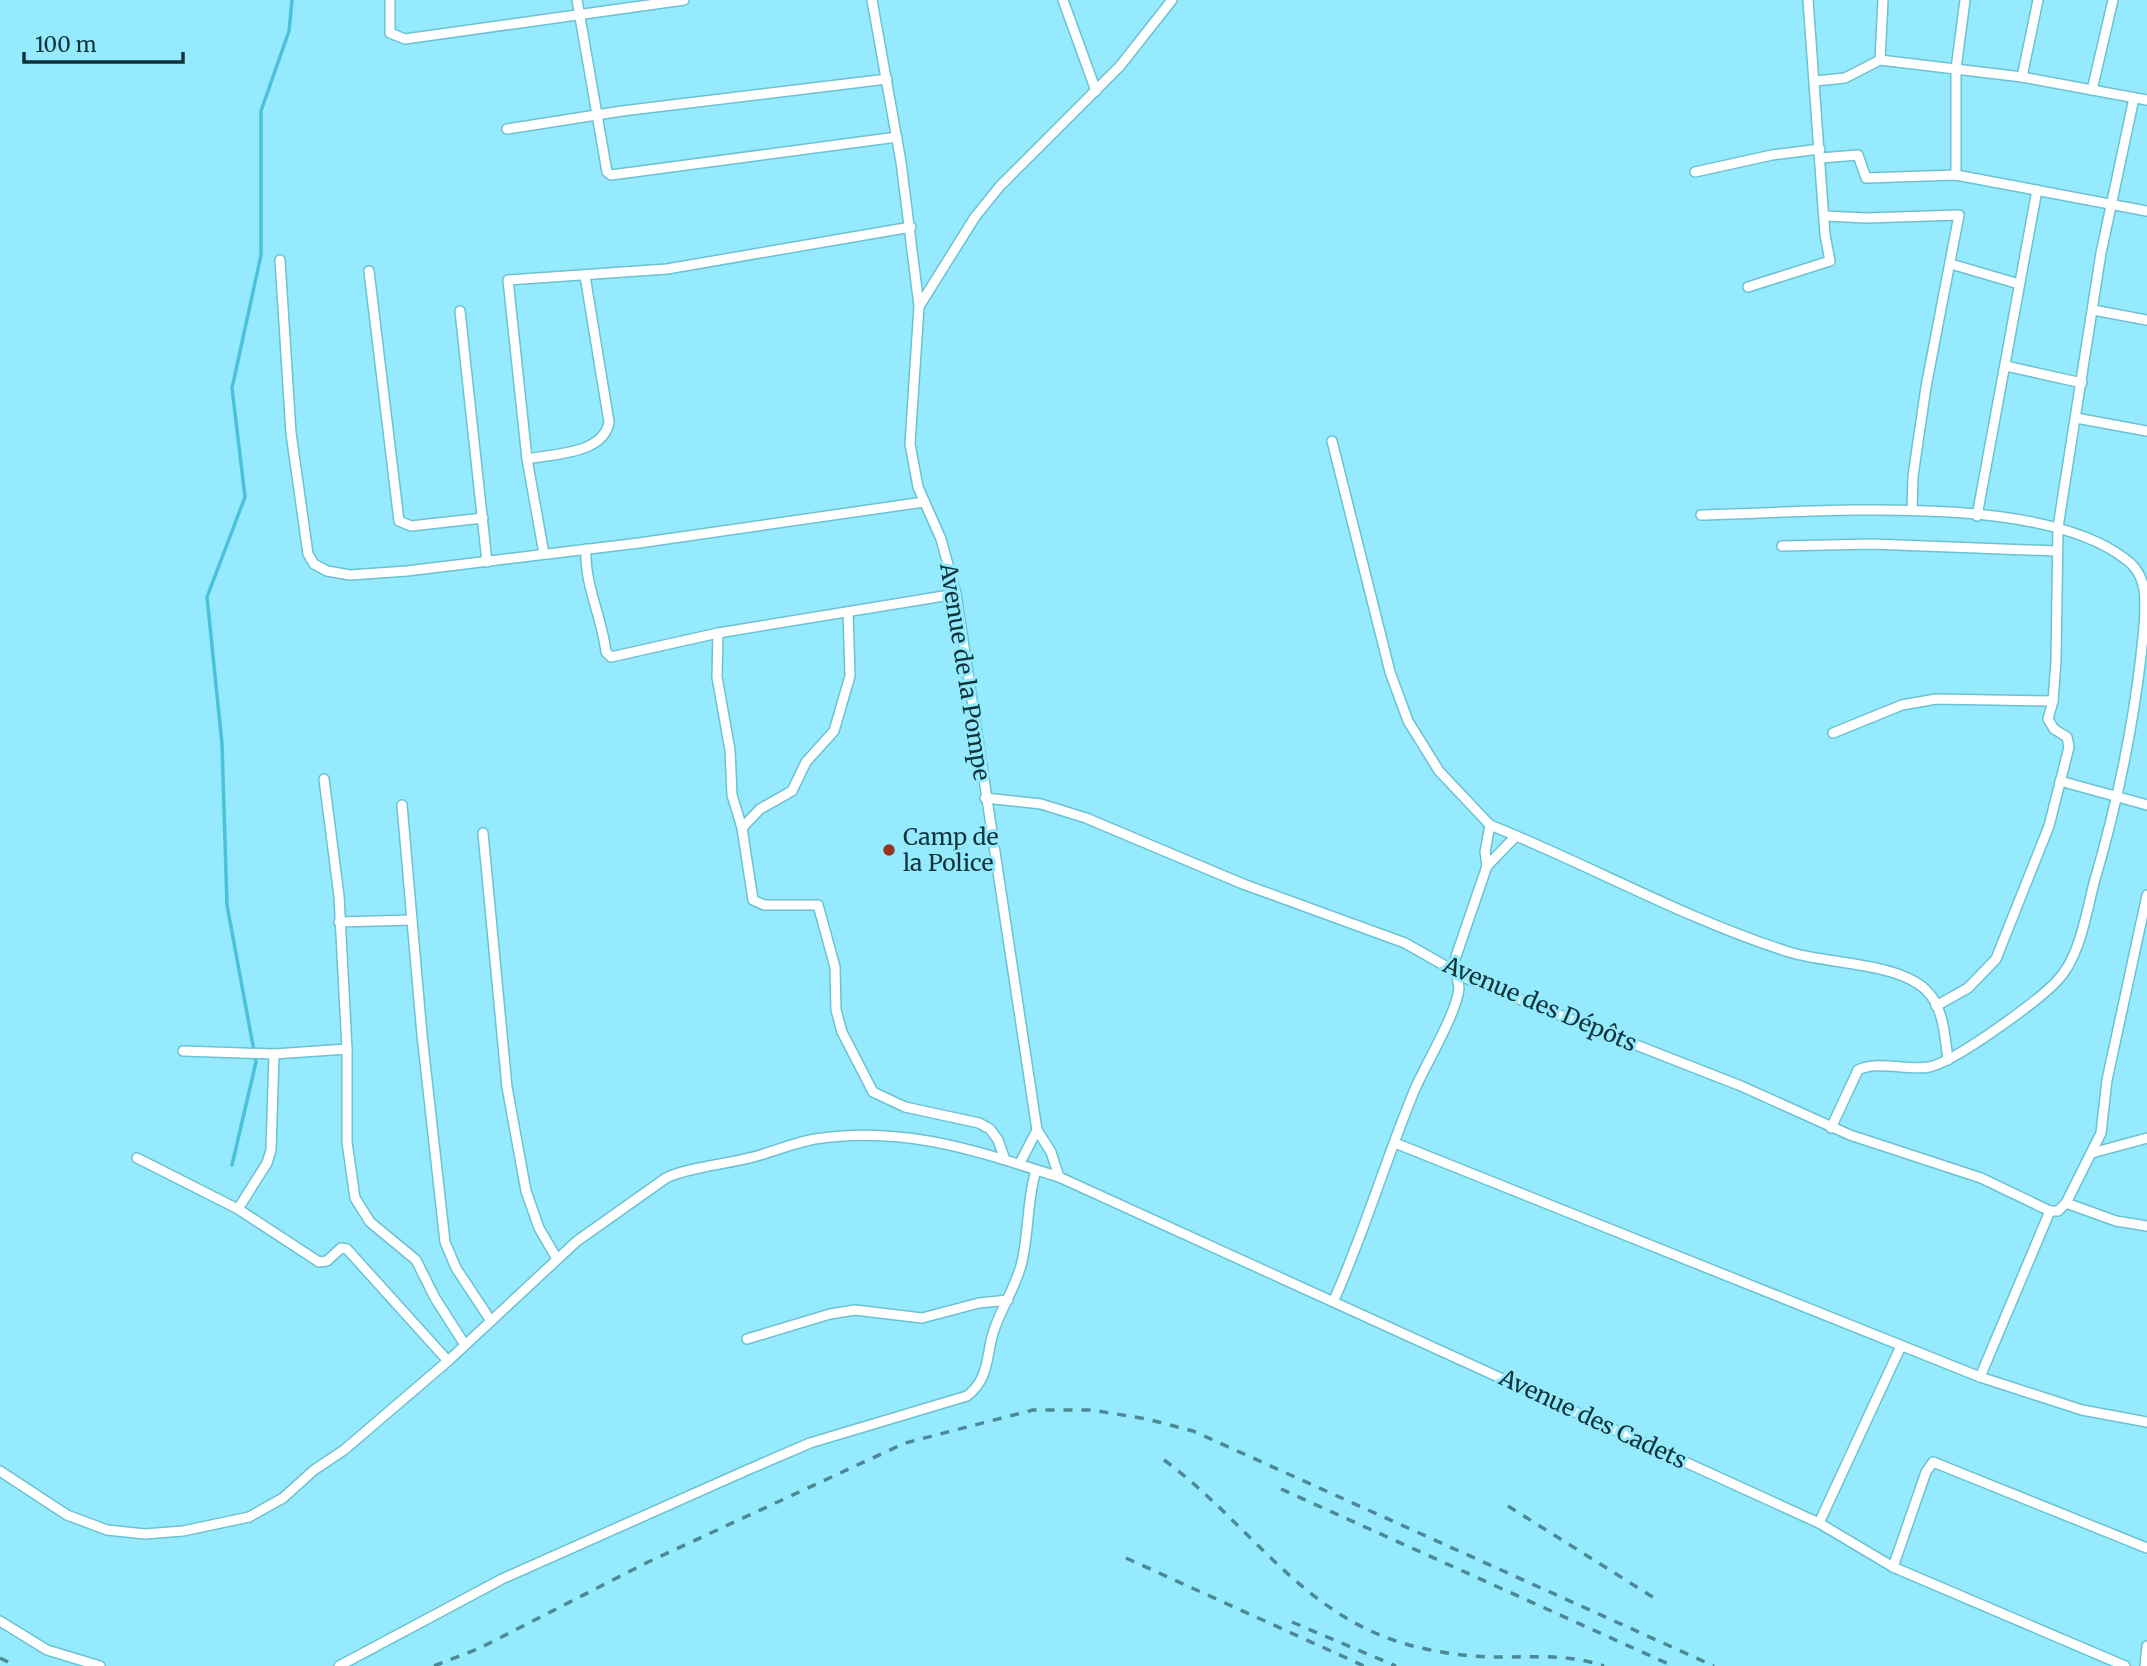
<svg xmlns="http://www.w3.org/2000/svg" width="2147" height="1666" font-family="Merriweather,serif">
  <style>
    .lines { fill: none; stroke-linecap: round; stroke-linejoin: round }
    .stream { stroke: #4bc2d9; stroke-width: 3.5 }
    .street-casing { stroke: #6cc1d3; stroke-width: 12 }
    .street { stroke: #fff; stroke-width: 9 }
    .rail { stroke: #4d8995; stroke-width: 3.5; stroke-dasharray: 9 9; stroke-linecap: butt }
    .poi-dot { fill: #9b321e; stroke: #95ebfd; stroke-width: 2.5 }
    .labels { text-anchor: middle; stroke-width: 6; stroke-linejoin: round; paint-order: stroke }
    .street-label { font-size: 23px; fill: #0e333a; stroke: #95ebfd }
    .poi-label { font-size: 23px; fill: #0e333a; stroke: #95ebfd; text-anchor: start }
  </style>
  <rect width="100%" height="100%" fill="#95ebfd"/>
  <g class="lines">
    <path class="stream" d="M232 1165 256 1062 227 905 222 744 207 597 245 497 232 388 261 255V111L289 31 292 0"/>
    <defs>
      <g id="street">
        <path d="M390 0V33L405 39 684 0"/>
        <path d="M577 0 607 172 611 175 897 137"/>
        <path d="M872 0 901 162 919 306 910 444 918 487 941 539 956 594 1037 1130 1051 1152 1059 1177"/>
        <path d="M1063 0 1096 91"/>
        <path d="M1880 60 1883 0"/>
        <path d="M2022 77 2038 0"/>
        <path d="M1815 81 1845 78 1880 60 2022 77 2147 100"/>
        <path d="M2092 90 2113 0"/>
        <path d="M507 129 622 111 887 79"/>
        <path d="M1820 158 1858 155 1866 178 1956 175 2147 211"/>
        <path d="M1695 172 1772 155 1820 149"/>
        <path d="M1956 175V69L1965 0"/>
        <path d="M1825 216 1866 218 1959 215 1926 387 1913 476 1912 510"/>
        <path d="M280 260 291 433 308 554 314 564 327 571 350 575 407 571 639 543 924 502"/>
        <path d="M1951 264 2019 284"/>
        <path d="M369 271 399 521 411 526 483 518"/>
        <path d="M1748 287 1830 261 1825 235 1808 0"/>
        <path d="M920 305 975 217 1000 186 1120 66 1172 0"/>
        <path d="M2093 310 2147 320"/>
        <path d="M460 311 487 562"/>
        <path d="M2006 366 2082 383"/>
        <path d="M2076 418 2147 431"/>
        <path d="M1332 441 1390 672 1408 721 1439 771 1490 825C1590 865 1685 919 1789 952 1826 964 1897 962 1926 990 1944 1007 1945 1038 1948 1060"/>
        <path d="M527 459C553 454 604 454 609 422L585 276"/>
        <path d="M1701 515C1811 513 2035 491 2124 558 2136 566 2142 576 2144 590 2147 612 2143 634 2141 656 2132 734 2116 808 2094 883 2086 914 2080 957 2057 981 2038 1001 1955 1062 1929 1067 1908 1071 1877 1060 1858 1070L1831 1128"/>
        <path d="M1977 516 2037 190"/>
        <path d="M1782 546 1872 544 2056 551"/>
        <path d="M586 549C584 584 602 617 606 652L611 657 718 633 956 594"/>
        <path d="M544 554 527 459 508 280 667 269 911 227"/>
        <path d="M718 633 717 677 730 750 732 795 742 828 753 900 764 905H818L835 967 836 1010 842 1032 873 1092 905 1107 979 1123 990 1129 998 1140 1004 1157"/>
        <path d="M1833 733 1902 705 1936 699 2053 701"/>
        <path d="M324 779 339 896 347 1049V1142L355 1198 370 1222 416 1260 435 1298 465 1345"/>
        <path d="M2060 781 2147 805"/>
        <path d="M985 798 1041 804 1086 818 1243 884 1405 943 1470 980 1741 1086 1850 1135 1981 1178 2050 1211"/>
        <path d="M402 805 422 1035 445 1242 456 1268 491 1321"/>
        <path d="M742 828 760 809 792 791 806 762 834 731 850 676 848 612"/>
        <path d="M483 833 507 1087 526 1191 539 1228 557 1259"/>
        <path d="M1487 866 1485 852 1490 825"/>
        <path d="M339 922 412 920"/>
        <path d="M1451 971 1487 866 1516 836"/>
        <path d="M1936 1006 1968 988 1996 959 2049 826 2069 747 2067 737 2054 729 2048 719 2053 701 2056 661 2058 527 2101 253 2134 98"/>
        <path d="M183 1051 274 1054 347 1049"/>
        <path d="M1395 1143 1980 1377 2082 1410 2147 1422"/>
        <path d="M2092 1153 2147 1138"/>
        <path d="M137 1158 238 1209 319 1262 327 1261 341 1248 347 1249 448 1361"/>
        <path d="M1020 1163 1037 1130"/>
        <path d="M2066 1203 2116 1221 2147 1226"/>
        <path d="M238 1209 267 1163 271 1150 274 1054"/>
        <path d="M2050 1211H2058L2066 1203 2101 1133 2107 1080 2147 895"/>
        <path d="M1334 1300C1365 1231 1386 1158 1415 1089 1426 1064 1456 1014 1459 989 1459 985 1457 978 1456 973"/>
        <path d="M747 1339 830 1314 855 1310 922 1318 979 1303 1008 1300"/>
        <path d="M1980 1377 2050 1211"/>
        <path d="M0 1471 67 1515 107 1530 145 1534 183 1531 249 1517 283 1498 314 1470 344 1450 448 1361 577 1241 666 1178C685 1168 726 1164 749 1158 771 1153 792 1143 815 1139 904 1125 977 1151 1059 1177L1819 1523 1893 1567 2125 1666"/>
        <path d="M1819 1523 1901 1346"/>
        <path d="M1893 1567 1926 1472 1933 1462 2147 1548"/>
        <path d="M0 1621 47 1650 100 1666"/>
        <path d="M339 1666 502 1579 745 1471 810 1443 967 1396C989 1379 986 1358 993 1333 1001 1308 1016 1287 1022 1262 1029 1231 1027 1200 1036 1170"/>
        <path d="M2145 1666 2147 1646"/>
      </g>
    </defs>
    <use href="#street" class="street-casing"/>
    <use href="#street" class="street"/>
    <g class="rail">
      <path d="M1164 1460C1251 1524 1303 1618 1413 1646 1441 1653 1469 1657 1498 1657 1534 1657 1569 1654 1604 1666"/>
      <path d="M1281 1489 1673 1666"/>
      <path d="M1508 1506 1659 1601"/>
      <path d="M1126 1558 1364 1666"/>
      <path d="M1292 1622 1396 1666"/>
      <path d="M0 1658 16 1666"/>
      <path d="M434 1666 480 1648 646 1563 905 1443 1033 1410H1092L1147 1419 1193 1431 1714 1666"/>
    </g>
  </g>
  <circle class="poi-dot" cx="889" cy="850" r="7"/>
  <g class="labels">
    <g class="street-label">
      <text transform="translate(965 672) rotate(81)" y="8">Avenue de la Pompe</text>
      <text transform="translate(1540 1004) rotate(23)" y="8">Avenue des Dépôts</text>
      <text transform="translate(1593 1419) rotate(25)" y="8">Avenue des Cadets</text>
    </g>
    <g class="poi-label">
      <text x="903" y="845">Camp de<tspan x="903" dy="26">la Police</tspan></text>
    </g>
  </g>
  <path d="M24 52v10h159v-10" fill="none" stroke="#0e333a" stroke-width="3.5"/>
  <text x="35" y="52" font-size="21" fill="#0e333a" stroke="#95ebfd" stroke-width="5" paint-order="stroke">100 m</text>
</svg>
